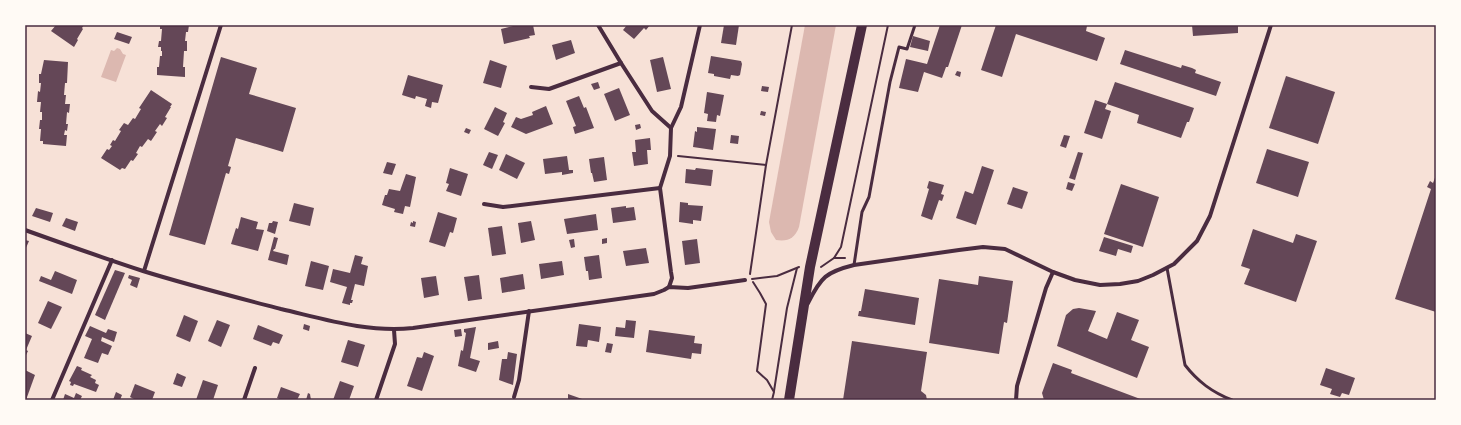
<svg xmlns="http://www.w3.org/2000/svg" width="1461" height="425" font-family="'Libre Baskerville',serif">
  <style>
    .water { fill: #dcb8b0 }
    .building { fill: #644757 }
    .lines { fill: none; stroke-linecap: round; stroke-linejoin: round }
    .path { stroke: #4a2c40; stroke-width: 2 }
    .service { stroke: #4a2c40; stroke-width: 3 }
    .minor { stroke: #4a2c40; stroke-width: 4 }
    .primary { stroke: #4a2c40; stroke-width: 10 }
    .neatline { fill: none; stroke: #4a2c40; stroke-width: 1.5 }
  </style>
  <rect width="100%" height="100%" fill="#f7e1d7"/>
  <g class="water">
    <path d="M805 25H836L799 227C795 238 788 242 776 240L771 232 769 222Z"/>
    <path d="M117 48 120 49 123 54 126 55 116 82 101 77 111 50 114 51Z"/>
  </g>
  <g class="building">
    <path d="M56 25H84L82 28 83 29 77 39 78 40 74 47 51 31Z"/>
    <path d="M160 25H189L188 32H186L185 41H187V51H184L183 67H185V77L157 75V67H159L160 56H162V51H161V47H158L159 41H161L162 29H160Z"/>
    <path d="M517 25H533L535 35 529 36 530 38 504 44 501 29Z"/>
    <path d="M627 25H650L646 30 644 28 634 39 623 30Z"/>
    <path d="M724 25H739L736 45 721 43Z"/>
    <path d="M940 25H962L948 67H946L942 78 924 72 918 92 899 88 906 59 927 64Z"/>
    <path d="M996 25H1084L1087 26 1086 31 1105 38 1097 61 1016 34 1002 77 981 70Z"/>
    <path d="M1192 25H1238V33L1193 36Z"/>
    <path d="M117 32 132 37 129 44 114 39Z"/>
    <path d="M913 36 930 41 928 51 910 47Z"/>
    <path d="M571 40 575 53 556 60 552 45Z"/>
    <path d="M1125 50 1181 68 1182 65 1192 68 1196 70 1195 73 1221 82 1216 96 1120 64Z"/>
    <path d="M711 56 741 61 742 64 740 75 738 76 731 75 730 79 714 76V74L708 73Z"/>
    <path d="M221 57 257 68 249 94 296 108 283 152 236 138 228 166 231 167 229 174 226 173 205 245 169 235Z"/>
    <path d="M663 57 671 89 657 92 650 60Z"/>
    <path d="M44 60 68 62 67 83H65L64 95H66L65 104H70L69 113 67 112 66 124H68L67 131 65 130 64 135H67L66 146 43 144V141H40L41 129H39L40 120H42V112H40L41 102H37L38 91 40 92 41 83H39V74H41Z"/>
    <path d="M490 60 507 66 501 88 483 83Z"/>
    <path d="M957 71 961 72 960 77 955 75Z"/>
    <path d="M408 75 443 85 438 103 432 102 431 108 425 106 427 99 416 96 415 99 402 95Z"/>
    <path d="M1286 76 1335 92 1318 144 1269 128Z"/>
    <path d="M598 82 600 88 594 90 591 84Z"/>
    <path d="M1115 82 1194 108 1189 122H1187L1181 138 1137 123 1139 115 1107 104Z"/>
    <path d="M762 86 769 87 768 92 761 91Z"/>
    <path d="M619 88 630 115 615 121 604 94Z"/>
    <path d="M151 90 172 104 170 107H171L165 117 167 118 162 126 160 124 155 131 157 132 151 141 148 139 142 147 140 146 136 153 138 154 133 161 131 160 125 169 122 168 120 170 101 158 107 149 109 150 112 146 110 145 113 140 115 141 121 131 119 130 124 123 128 125 133 118 135 119 141 109 139 108Z"/>
    <path d="M707 92 724 95 720 116 717 115 716 122 707 121 708 114 704 113Z"/>
    <path d="M579 96 584 108 586 107 594 128 575 134 573 127 576 126 566 101Z"/>
    <path d="M1095 100 1107 104 1105 109 1111 111 1102 139 1084 133Z"/>
    <path d="M546 106 553 124 526 134 511 127 516 117 521 119 533 115 532 112Z"/>
    <path d="M495 107 507 113 503 122 505 123 498 136 484 129Z"/>
    <path d="M761 111 766 112 765 116 760 115Z"/>
    <path d="M640 124 641 128 636 130 635 125Z"/>
    <path d="M697 127 716 129 713 150 693 147 695 131 697 132Z"/>
    <path d="M466 128 471 130 469 134 464 132Z"/>
    <path d="M731 135 739 136 738 144 730 143Z"/>
    <path d="M1064 135 1070 136 1066 148 1060 146Z"/>
    <path d="M650 138 651 150H647L648 164 634 166 632 152H636L635 140Z"/>
    <path d="M1267 149 1309 162 1298 197 1256 183Z"/>
    <path d="M489 152 498 155 492 169 483 165Z"/>
    <path d="M1078 152 1083 153 1075 180 1069 178Z"/>
    <path d="M506 154 525 163 517 179 499 170Z"/>
    <path d="M567 156 569 170H573V173L562 175V172L545 174 543 159Z"/>
    <path d="M604 157 607 180 594 182 592 173H591L589 159Z"/>
    <path d="M387 162 396 164 392 175 383 173Z"/>
    <path d="M982 166 994 170 976 225 956 218 965 191 973 194Z"/>
    <path d="M450 168 468 174 461 196 446 191 449 184 446 183Z"/>
    <path d="M696 168 713 170 711 186 685 183 686 169 695 170Z"/>
    <path d="M406 174 416 177 410 207 405 206 403 214 394 212 395 209 382 205 385 195H387L389 189 400 191Z"/>
    <path d="M1436 175V312L1395 299 1431 189 1427 187 1430 181 1433 183Z"/>
    <path d="M929 181 944 185 941 194 944 195 942 201 939 200 932 220 921 216 929 189 927 188Z"/>
    <path d="M1068 182 1075 184 1072 191 1066 189Z"/>
    <path d="M1121 184 1159 197 1143 247 1104 234Z"/>
    <path d="M1013 187 1028 192 1022 209 1007 204Z"/>
    <path d="M680 202 688 203V205L703 206 701 221 693 220V224L679 222Z"/>
    <path d="M294 203 314 208 310 226 289 221Z"/>
    <path d="M626 206V208L634 207 636 220 613 223 611 208Z"/>
    <path d="M36 208 53 213 50 222 32 216Z"/>
    <path d="M438 212 457 218 453 233 450 232 445 247 429 242Z"/>
    <path d="M596 214 598 230 567 234 564 219Z"/>
    <path d="M241 217 258 222 256 229 264 230 258 251 231 244 236 228 238 229Z"/>
    <path d="M66 218 78 222 75 231 62 226Z"/>
    <path d="M273 221 278 222 275 234 267 231 269 223H272Z"/>
    <path d="M413 221 416 222 415 227 410 226 411 222 413 223Z"/>
    <path d="M531 221 535 240 521 243 518 223Z"/>
    <path d="M502 226 506 254 492 256 488 228Z"/>
    <path d="M1253 229 1293 243 1296 234 1317 241 1296 302 1244 284 1250 269 1241 266Z"/>
    <path d="M274 237 278 238 275 249H274L273 251 289 255 287 265 268 260Z"/>
    <path d="M1104 237 1133 246 1131 253 1118 249 1116 256 1099 251Z"/>
    <path d="M607 238V243L602 244V239Z"/>
    <path d="M574 239 575 247 571 248 569 240Z"/>
    <path d="M697 239 700 263 685 265 682 241Z"/>
    <path d="M25 240 29 241 25 250Z"/>
    <path d="M646 248 649 263 626 266 623 251Z"/>
    <path d="M355 255 363 257 361 264 368 266 364 286 355 284 351 300H353L352 303H350V305L342 303 347 287 330 282 333 269 350 273Z"/>
    <path d="M599 255 602 278 589 280 588 271H586L584 257Z"/>
    <path d="M311 261 329 266 323 290 305 286Z"/>
    <path d="M562 261 564 275 541 279 539 264Z"/>
    <path d="M115 270 125 273 105 320 95 315Z"/>
    <path d="M55 271 77 280 72 294 39 281 41 276 51 280Z"/>
    <path d="M523 274 525 289 502 293 500 278Z"/>
    <path d="M129 275 140 278 137 288 130 285 132 280 128 278Z"/>
    <path d="M479 275 482 299 468 301 464 277Z"/>
    <path d="M436 276 439 295 424 298 421 278Z"/>
    <path d="M979 276 1013 281 1007 323 1004 322 999 354 929 343 939 279 978 285Z"/>
    <path d="M865 289 919 298 915 325 858 316 859 311H861Z"/>
    <path d="M48 301 62 307 51 329 38 323Z"/>
    <path d="M1079 308 1096 311 1088 331 1107 339 1117 312 1139 320 1131 340 1149 347 1137 378 1057 346 1066 315 1073 309Z"/>
    <path d="M184 315 198 321 190 342 176 336Z"/>
    <path d="M217 320 230 325 221 347 208 341Z"/>
    <path d="M626 320 636 321 634 338 615 336 616 327 625 328Z"/>
    <path d="M304 324 310 326 309 331 303 329Z"/>
    <path d="M579 324 601 327 599 342 588 340 587 347 576 346Z"/>
    <path d="M258 325 283 335 279 344 273 342 271 346 253 339Z"/>
    <path d="M90 326 106 333 108 329 117 332 114 342 102 337 101 341 112 346 108 355 102 353 98 363 84 358 92 339 85 336Z"/>
    <path d="M476 327 470 358 480 361 476 372 458 366 461 350 463 351 466 333 464 332V329Z"/>
    <path d="M461 329 462 336 455 337 454 330Z"/>
    <path d="M649 330 695 336 694 343 702 344 701 354 692 353 691 359 646 352Z"/>
    <path d="M25 333 32 336 26 350 28 351 25 357Z"/>
    <path d="M348 340 365 345 358 367 341 362Z"/>
    <path d="M498 341 499 348 488 350V343Z"/>
    <path d="M852 341 927 352 921 391 926 395 927 400H843Z"/>
    <path d="M607 343 613 344 611 353 605 352Z"/>
    <path d="M424 352 434 356 422 391 407 386 417 357 422 358Z"/>
    <path d="M508 352 517 354 513 385 499 380 502 359H507Z"/>
    <path d="M1053 363 1072 370 1071 373 1143 400H1044L1042 393Z"/>
    <path d="M77 366 82 368 81 370 92 375 90 377 96 380 95 383 99 385 96 392 74 384 73 386 70 385 71 382 69 381Z"/>
    <path d="M1326 368 1355 378 1349 395 1342 393 1340 397 1330 394 1332 389 1320 385Z"/>
    <path d="M25 370 35 375 26 400H25Z"/>
    <path d="M177 373 186 377 182 387 173 384Z"/>
    <path d="M203 380 218 385 213 400H196Z"/>
    <path d="M340 381 354 386 349 400H333Z"/>
    <path d="M135 384 155 392 152 400H136L130 397Z"/>
    <path d="M281 387 300 394 297 400H282L277 398Z"/>
    <path d="M116 392 122 395 120 400H113Z"/>
    <path d="M76 393 82 396 80 400H63L65 394 74 398Z"/>
    <path d="M308 393 310 394 311 400H306Z"/>
    <path d="M568 394 585 400H568Z"/>
  </g>
  <g class="lines">
    <g class="path">
      <path d="M678 156 766 165"/>
      <path d="M834 258H845"/>
      <path d="M821 267 834 258 841 247 888 25"/>
      <path d="M750 274 766 165 792 25"/>
      <path d="M752 279 777 276 799 267"/>
      <path d="M753 282 760 293 766 304 757 371 767 380 774 392 772 400"/>
      <path d="M774 391 787 308 797 268"/>
    </g>
    <g class="service">
      <path d="M854 265 862 212 869 197 890 82 899 47 907 49 915 25"/>
      <path d="M1167 268 1185 365C1198 382 1212 392 1232 400"/>
    </g>
    <g class="minor">
      <path d="M598 25 621 63 652 111 671 128"/>
      <path d="M531 87 549 89 621 63"/>
      <path d="M484 204 503 207 660 188"/>
      <path d="M25 230C64 244 103 258 143 271 188 285 235 297 281 309 324 319 368 333 413 328L654 294 664 290 669 287 688 288 745 280"/>
      <path d="M144 271 221 25"/>
      <path d="M669 287 672 278 671 272 660 188 670 156 671 128 681 107 700 25"/>
      <path d="M808 303C821 277 826 272 854 265L959 250 983 247 1005 249 1053 272 1075 280 1100 285 1120 284 1138 281 1153 275 1174 264 1197 241 1210 216 1271 25"/>
      <path d="M514 397 519 380 529 311"/>
      <path d="M52 400 112 260"/>
      <path d="M244 400 255 368"/>
      <path d="M376 400 395 344 394 330"/>
      <path d="M1016 400 1017 386 1046 288 1053 272"/>
    </g>
    <path class="primary" d="M789 400 810 267 862 25"/>
  </g>
  <rect width="1461" height="425" fill="none" stroke="#fffaf5" stroke-width="52"/>
  <rect x="26" y="26" width="1409" height="373" class="neatline"/>
</svg>
